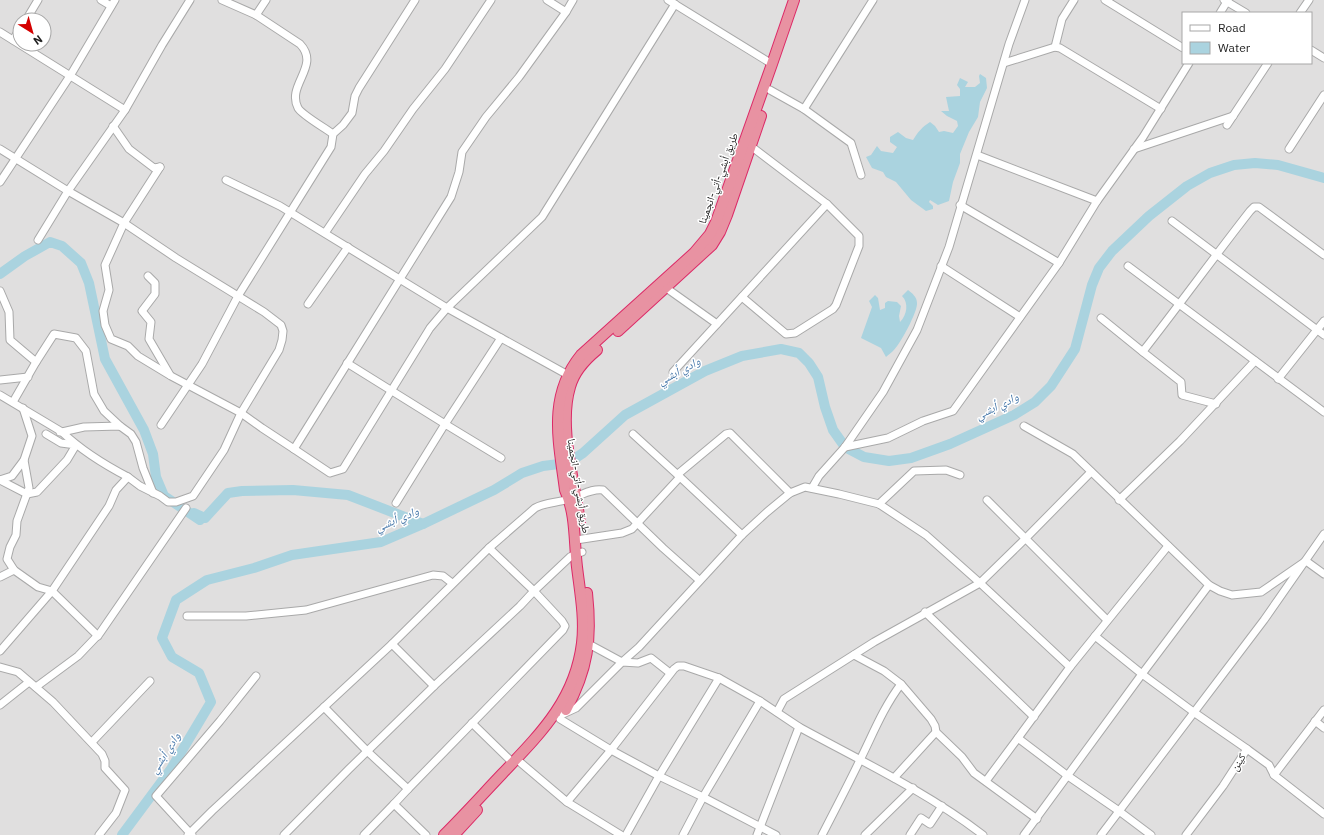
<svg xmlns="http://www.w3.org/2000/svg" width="1324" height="835" font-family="'IBM Plex Sans','Noto Naskh Arabic',sans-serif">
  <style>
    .residential { fill: #e0dfdf; fill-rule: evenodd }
    .water { fill: #aad3df }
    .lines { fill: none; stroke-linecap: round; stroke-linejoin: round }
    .river { stroke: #aad3df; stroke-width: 10 }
    .minor-casing { stroke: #a9a9a9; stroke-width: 9 }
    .highway-casing { stroke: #dc2a67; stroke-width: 12 }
    .minor { stroke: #fff; stroke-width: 7 }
    .highway { stroke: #e892a2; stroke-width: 10 }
    .labels { text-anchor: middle; stroke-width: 3; stroke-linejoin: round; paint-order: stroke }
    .street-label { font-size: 11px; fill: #222; stroke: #fff }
    .water-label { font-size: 12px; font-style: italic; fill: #4a7aab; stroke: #fff }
  </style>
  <rect width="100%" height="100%" fill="#f2efe9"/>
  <path class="residential" d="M0 0H1324V835H0ZM1183 13H1311V63H1183ZM20 20H44V44H20Z"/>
  <g class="water">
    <path d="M980 74 986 78 987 88 980 102 978 117 969 132 960 154V163L953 182 949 201 938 205 930 200 929 202 933 206V209L926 211 911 200 896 182 886 177 883 172 872 168 866 157 871 155 877 146 881 151 893 153 897 147 890 142V137L898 132 906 138 913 140C918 132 922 127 930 122L935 126 939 132 944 131 953 133 958 126 957 121 947 116 941 111H949L946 97 960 96V89L957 85 960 78 968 82 965 87H975L980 83 979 76Z"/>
    <path d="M908 290C912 293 917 297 917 303 918 311 900 345 893 351 891 353 888 355 886 357L881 348 861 338 872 307 869 301 875 295 878 298 880 310 885 308V303L888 301 897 302 901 306 899 316 900 322C907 315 909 303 902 296Z"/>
  </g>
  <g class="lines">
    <g class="river">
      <path d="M0 274 25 256 50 242 62 246 81 263 89 283 105 359 144 430 153 454 156 477 164 496 200 520"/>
      <path d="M194 513 205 518 228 493 242 491 293 490 348 495 423 524"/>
      <path d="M122 835 171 769 211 702 199 673 172 657 162 638 176 600 207 580 254 568 292 555 381 542 423 524 494 490 522 473 543 466 567 463 574 459 583 453 625 415 705 371 742 356 781 349 799 353 809 363 818 377 825 407 833 430 845 447 864 457 889 461 911 458 950 444 1014 415 1035 402 1051 386 1075 349 1092 285 1099 268 1112 251 1149 216 1187 186 1210 173 1234 165 1255 163 1278 165 1324 178"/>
    </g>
    <defs>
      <g id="minor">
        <path d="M101 0 111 6"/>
        <path d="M222 0 256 15 300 44C321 66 286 85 298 108 302 115 325 128 333 134"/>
        <path d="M547 0 566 12 573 0"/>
        <path d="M668 0 772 64"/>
        <path d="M1105 0 1183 48"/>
        <path d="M1224 0 1246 13"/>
        <path d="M1220 13 1228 0"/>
        <path d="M1300 13 1309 0"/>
        <path d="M256 15 266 0"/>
        <path d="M26 20 38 0"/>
        <path d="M0 32 125 110 162 45 190 0"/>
        <path d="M13 40 20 29"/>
        <path d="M1055 47 1062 19 1074 0"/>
        <path d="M1311 50 1324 58"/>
        <path d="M1004 63 1055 47 1060 48 1161 109"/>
        <path d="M770 90 804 109 851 143 861 175"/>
        <path d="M804 109 873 0"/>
        <path d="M1227 125 1268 63"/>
        <path d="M113 126 129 149 154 168 160 167"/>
        <path d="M0 149 68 191 124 223 176 258 264 312 281 325 283 331 282 340 279 350 241 413 224 450 193 496 176 502H168L160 496 140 486 128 477 116 490 109 506 52 591 0 651"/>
        <path d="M1134 149 1233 116"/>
        <path d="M1289 149 1324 95"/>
        <path d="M977 155 1097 201"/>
        <path d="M160 167 124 223 105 265 109 290 103 311 105 325 111 339 128 346 138 356 171 376 241 413 262 428 294 449 451 197 459 172 462 152 486 117 519 77 566 12"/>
        <path d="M226 180 280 206 447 308 568 375"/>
        <path d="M0 182 70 76 115 0"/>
        <path d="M960 205 1059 263"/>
        <path d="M1172 221 1324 335"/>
        <path d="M325 233 365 174 384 151 413 109 445 69 491 0"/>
        <path d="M38 240 68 191 125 110"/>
        <path d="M941 266 1020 317"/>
        <path d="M1128 266 1324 412"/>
        <path d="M148 276 155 283V294L142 311 151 322 149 339 170 375"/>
        <path d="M662 285 717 324"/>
        <path d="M0 291 9 312 10 340 36 362 13 402"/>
        <path d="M742 297 786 334 795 333 833 309 836 305 859 246V236L827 204"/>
        <path d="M308 304 348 247"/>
        <path d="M1101 318 1143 352"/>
        <path d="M36 362 54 334 76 338 86 351 94 394 104 411 120 426"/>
        <path d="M347 363 445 424 501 338"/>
        <path d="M673 372 827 204 748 144"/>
        <path d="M1278 379 1324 321"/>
        <path d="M0 380 28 377"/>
        <path d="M0 395 62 432 84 427 120 426 131 434 136 442 143 468 153 493"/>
        <path d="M1216 404 1182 395 1181 382 1143 352 1144 350C1180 304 1214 257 1250 211L1254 207H1259L1324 255"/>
        <path d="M23 408 32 436 24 460 29 488 17 521 16 535 10 547 7 559 14 570 38 587 52 591 98 636"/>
        <path d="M161 425 202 364 238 296 321 163 331 147 333 134 343 125 352 113 355 96 359 88 415 0"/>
        <path d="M1024 426 1073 454 1209 585 1220 591 1232 595 1261 592 1306 561 1324 574"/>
        <path d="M60 432H62C82 451 103 464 128 477"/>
        <path d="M633 434 680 477"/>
        <path d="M845 447 888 438 923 421 953 411 1059 263 1097 201 1143 137 1189 63"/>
        <path d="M294 449 330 473 343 469 430 328 447 308 542 217 675 4"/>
        <path d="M678 474 726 434 730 433 790 493"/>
        <path d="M0 480 27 494 37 492 67 460 76 445 61 443 46 434"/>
        <path d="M0 480 12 476 24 460"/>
        <path d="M812 488 819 476 845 447 883 392 917 330 949 247 1009 44 1025 0"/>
        <path d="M987 500 1107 620"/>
        <path d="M1119 500 1180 441 1255 361"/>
        <path d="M396 503 445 424 501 458"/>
        <path d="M879 504 914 471 946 470 960 475"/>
        <path d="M576 540 622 533 632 529 680 477 742 535"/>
        <path d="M489 548 535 508C546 502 557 503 569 499 581 496 591 488 603 490L663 548 699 580"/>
        <path d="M0 577 14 570"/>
        <path d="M925 612 1034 717"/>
        <path d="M187 616H246L306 610 433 575 443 576 452 583"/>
        <path d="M1095 636 1142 674 1209 585"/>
        <path d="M585 642 622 662 639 647 742 535 767 512 790 493 805 487 839 494 879 504 926 535 980 583 1070 667"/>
        <path d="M392 644 434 686"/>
        <path d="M854 655 884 671 901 684 931 719 935 726 936 732 962 757 974 773 1037 819"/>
        <path d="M0 667 18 672 53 702 102 754 105 761V768L125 790 116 813 99 835"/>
        <path d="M36 687 78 656 100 633 186 508"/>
        <path d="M0 705 29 682"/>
        <path d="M324 707 367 751 408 789 394 804 426 835"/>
        <path d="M777 712 784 699 874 642 980 583 1025 539 1091 472"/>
        <path d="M563 714 576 708 622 662 638 663 651 658 670 673"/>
        <path d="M560 719 611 750 659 776 703 797 776 835"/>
        <path d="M1315 721 1324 728"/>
        <path d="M472 723 513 763"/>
        <path d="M799 727C861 761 927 792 983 835"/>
        <path d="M1018 738 1070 667 1168 546"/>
        <path d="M92 742 150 681"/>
        <path d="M521 763 567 802 611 750 674 669 678 666H684L719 678"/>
        <path d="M1274 775 1324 710"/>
        <path d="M894 778 936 732"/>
        <path d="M986 781 1018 738 1068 776 1119 811 1151 835"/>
        <path d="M567 802 621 835"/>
        <path d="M188 835 190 833 156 796 220 721 256 676"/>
        <path d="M192 835 190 833 212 811 392 644 489 548 534 591 562 621 565 626 563 630 408 789"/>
        <path d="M284 835 349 769 434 686 520 606 534 591 570 557 576 554 582 552"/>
        <path d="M364 835 394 804"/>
        <path d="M626 835 659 776 719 678 760 701 799 727 757 835"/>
        <path d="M683 835 703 797 760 701"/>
        <path d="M822 835C835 810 848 785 860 760 873 734 883 708 901 684"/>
        <path d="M865 835 913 788"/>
        <path d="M910 835 921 818 930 824 942 806"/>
        <path d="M1024 835 1142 674 1195 713 1247 749"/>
        <path d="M1101 835 1264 620 1324 534"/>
        <path d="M1186 835 1223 786 1247 749 1269 765 1274 775 1324 814"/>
      </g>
      <g id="highway">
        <path d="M618 331 712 245 720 232 727 215 761 116"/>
        <path d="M580 523C575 482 558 427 570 387 574 372 586 359 597 350"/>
        <path d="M566 710C588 669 592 639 587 593"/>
        <path d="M444 835C464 815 483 794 502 774 540 734 575 700 582 643 585 618 580 592 577 567 574 542 576 514 565 490 559 442 547 397 581 355L694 253 710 234 716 222 772 64 794 0"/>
        <path d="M454 835 477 810"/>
      </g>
    </defs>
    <use href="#minor" class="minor-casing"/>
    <use href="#highway" class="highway-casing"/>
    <use href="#minor" class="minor"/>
    <use href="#highway" class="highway"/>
  </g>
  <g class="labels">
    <g class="street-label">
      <text transform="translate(718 178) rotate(-70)" y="4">طريق أبشي-أتي-انجمينا</text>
      <text transform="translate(579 486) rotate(81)" y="4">طريق أبشي-أتي-انجمينا</text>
      <text transform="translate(1238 762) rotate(-58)" y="4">كينن</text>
    </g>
    <g class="water-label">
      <text transform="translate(679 371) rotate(-28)" y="4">وادي أبشي</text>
      <text transform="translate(997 406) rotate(-26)" y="4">وادي أبشي</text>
      <text transform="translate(397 519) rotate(-23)" y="4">وادي أبشي</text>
      <text transform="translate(165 753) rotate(-57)" y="4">وادي أبشي</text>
    </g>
  </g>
  <rect x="1182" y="12" width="130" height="52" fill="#ffffff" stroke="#a7a7a7"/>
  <rect x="1190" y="25" width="20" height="6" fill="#ffffff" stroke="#a7a7a7"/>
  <text x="1218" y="32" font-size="12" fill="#222222">Road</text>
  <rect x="1190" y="42" width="20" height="12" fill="#aad3df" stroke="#a7a7a7"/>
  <text x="1218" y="52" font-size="12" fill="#222222">Water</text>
  <g transform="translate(32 32) rotate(143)"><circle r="19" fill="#ffffff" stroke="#a7a7a7"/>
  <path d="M0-3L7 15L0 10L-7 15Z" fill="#d40000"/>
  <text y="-6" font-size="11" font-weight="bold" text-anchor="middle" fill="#222222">N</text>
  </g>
</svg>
